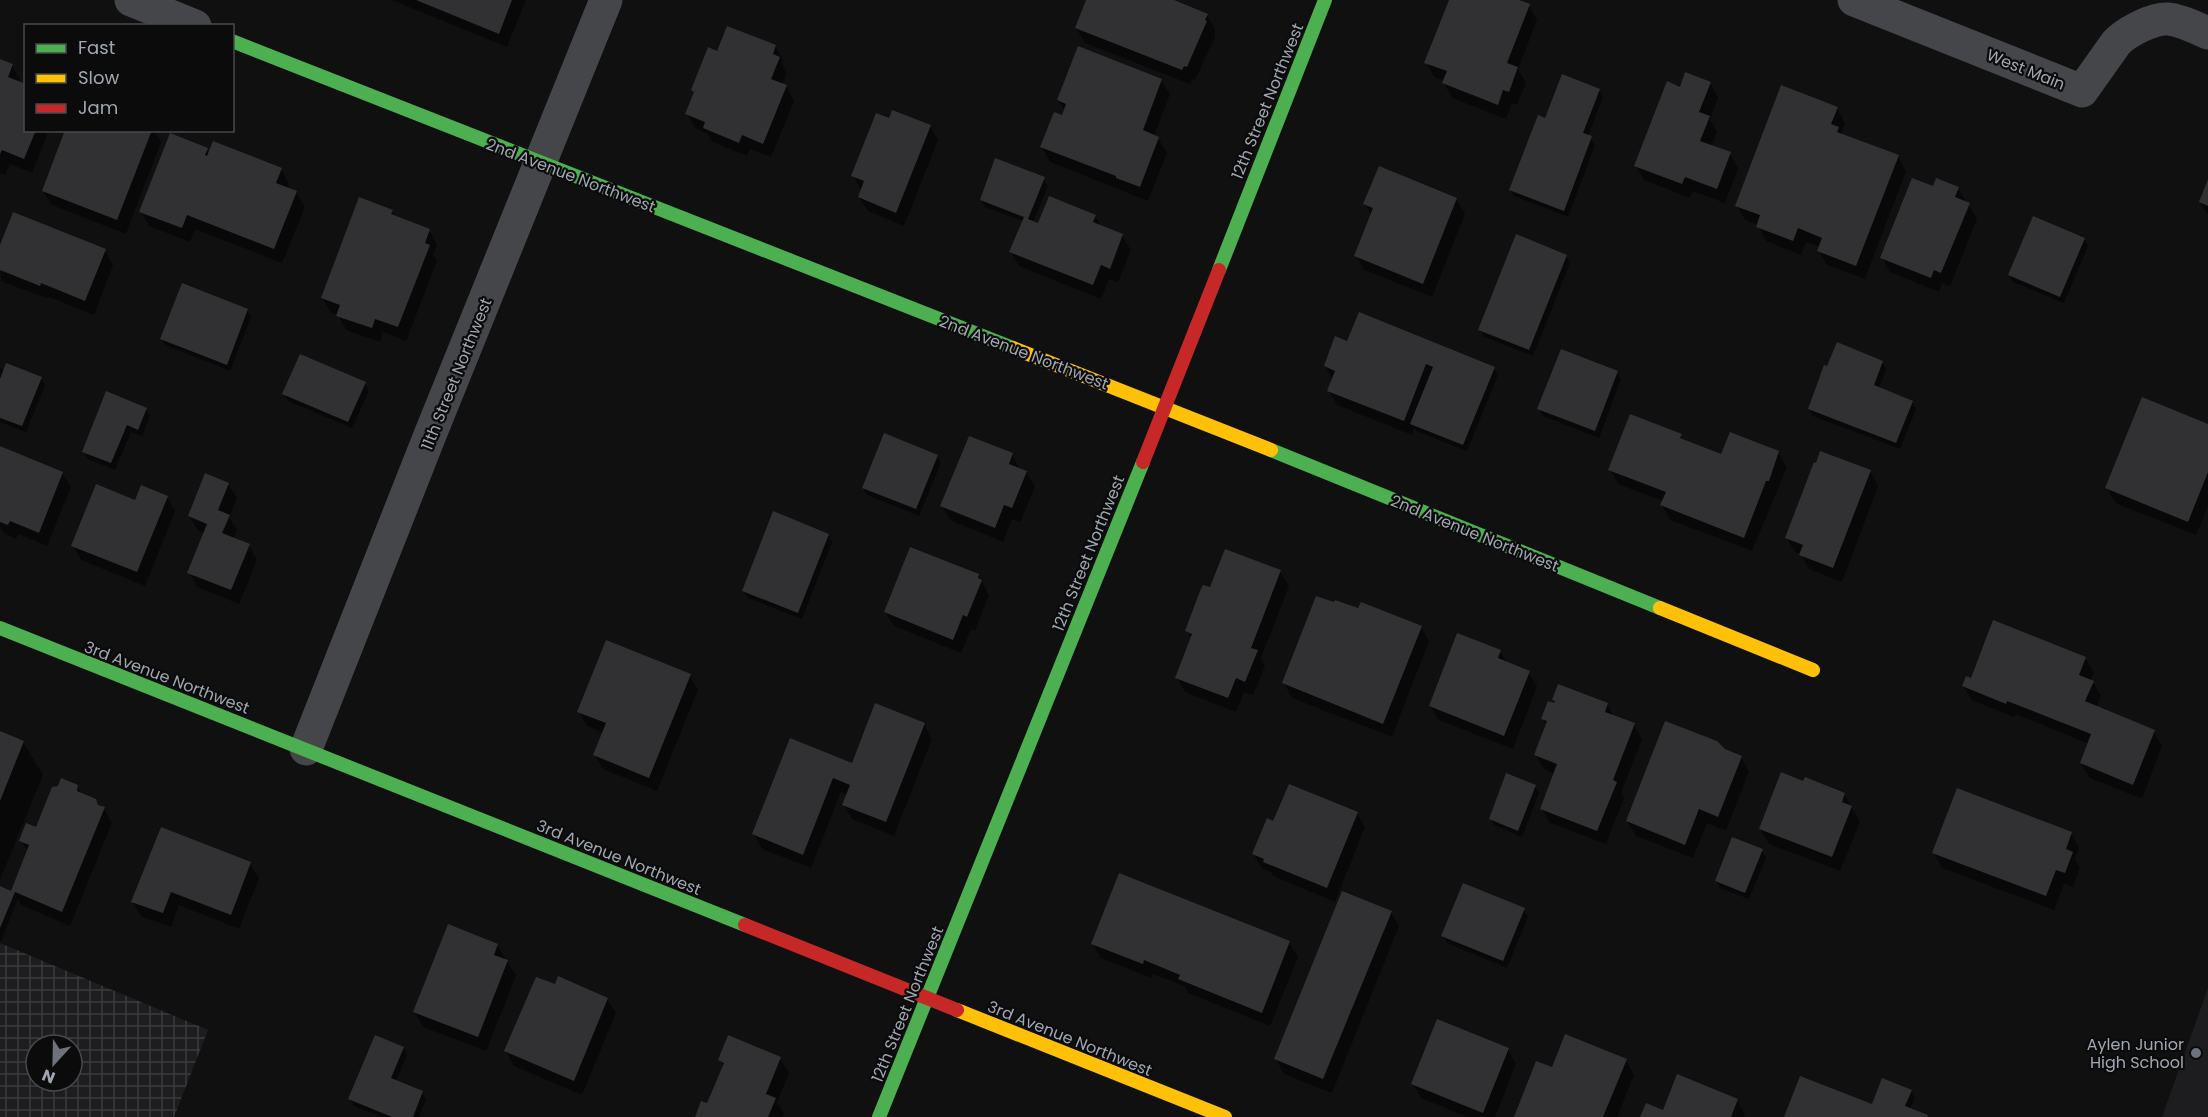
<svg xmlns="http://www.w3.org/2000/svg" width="2208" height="1117" font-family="Poppins,sans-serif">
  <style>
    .built { fill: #1d1d1f }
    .industrial { fill: url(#industrial-grid); fill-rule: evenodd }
    .shadow { fill: #0007 }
    .building { fill: #313133 }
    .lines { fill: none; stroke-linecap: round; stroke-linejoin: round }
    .street { stroke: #454649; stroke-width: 33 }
    .fast { stroke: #4caf50; stroke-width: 14 }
    .slow { stroke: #ffc107; stroke-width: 14 }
    .jam { stroke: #c62828; stroke-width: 14 }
    .poi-dot { fill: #6e727a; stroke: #0b0b0c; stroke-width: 2 }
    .labels { text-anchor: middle; stroke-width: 4.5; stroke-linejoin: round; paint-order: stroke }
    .street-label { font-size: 16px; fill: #a1a7b2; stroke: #0b0b0c }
    .poi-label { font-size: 16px; fill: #a1a7b2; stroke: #0b0b0c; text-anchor: end }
  </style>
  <defs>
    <pattern id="industrial-grid" width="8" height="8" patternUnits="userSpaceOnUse" patternTransform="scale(1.5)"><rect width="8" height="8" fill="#1d1d1f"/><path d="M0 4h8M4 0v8" fill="none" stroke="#3b3b3d"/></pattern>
  </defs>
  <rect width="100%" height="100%" fill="#101011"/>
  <path class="built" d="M2208 988V1117H2162Z"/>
  <path class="industrial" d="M0 943 208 1030 174 1117H0ZM36 1045H72V1081H36Z"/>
  <g class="shadow">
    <path d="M392 0H526L507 47Z"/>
    <path d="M1088 0H1170L1207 15 1215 29V37L1195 80 1192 79 1190 84 1085 43 1076 28Z"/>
    <path d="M1450 0H1514L1528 5 1537 20 1518 69 1526 83 1517 105 1512 103 1506 119 1452 98 1444 83 1445 81 1434 77 1426 63Z"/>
    <path d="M775 46 783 60 782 64 787 73 782 85 786 86 794 101 771 157 750 149 747 156 713 142 708 134 695 128 687 114 695 94 693 90 718 53Z"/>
    <path d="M0 61 12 65 20 79 19 83 26 130H49L32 173 10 164 5 175 0 173Z"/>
    <path d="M1161 80 1170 94 1154 136 1158 138 1167 153 1148 201 1050 162 1042 147 1065 111 1058 100Z"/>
    <path d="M1710 83 1718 97 1710 120 1717 132 1711 146 1730 154 1738 168 1725 203 1693 191 1690 198 1644 180 1636 166 1680 88Z"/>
    <path d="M1599 90 1603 97 1588 136 1595 145 1568 217 1514 196 1510 189 1546 120Z"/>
    <path d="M1837 108 1845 123 1841 134 1898 156 1906 171 1865 279 1827 265 1819 251 1820 247 1806 242 1801 255 1766 241 1758 225 1745 220 1737 206Z"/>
    <path d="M890 120 930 126 938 140 904 226 868 211 859 197 861 190 853 176Z"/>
    <path d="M67 130H154L161 142 126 234 52 205 43 191Z"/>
    <path d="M206 149 209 154 281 169 289 184 287 189 296 192 305 207 282 263 195 229 190 242 149 226 141 212Z"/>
    <path d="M1043 179 1048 186 1033 222 1039 225 1095 216 1101 227 1122 236 1131 250 1118 282 1109 279 1101 299 1019 266 1011 252 1023 221 985 207 981 200Z"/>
    <path d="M2208 183V215L2200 202Z"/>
    <path d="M1934 188H1958L1977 219 1950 286 1942 283 1939 292 1890 272 1882 258Z"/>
    <path d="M1456 199 1465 214 1432 297 1364 270 1356 255 1371 215 1365 204Z"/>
    <path d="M392 211 396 217 429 230 437 245 433 255 437 261 406 341 383 332 380 342 346 330 338 315 331 313 322 298Z"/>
    <path d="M2084 239 2088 246 2064 303 2013 282 2009 275Z"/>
    <path d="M0 249 105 250 113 265 94 315 49 297 48 299 1 281Z"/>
    <path d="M1566 256 1570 263 1533 356 1484 337 1480 330Z"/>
    <path d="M247 310 251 317 230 371 165 345 161 338Z"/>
    <path d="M1348 343 1494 368 1498 375 1467 451 1416 431 1414 428 1412 435 1337 405 1329 391 1333 380 1325 366Z"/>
    <path d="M1882 362 1886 369 1879 388 1912 402 1916 409 1900 449 1813 416 1809 409Z"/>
    <path d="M0 367 5 372 41 378 45 385 26 432 0 422Z"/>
    <path d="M1617 372 1621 379 1599 438 1543 416 1539 409Z"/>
    <path d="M365 384 369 391 352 428 288 401 284 394Z"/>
    <path d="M146 409 150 416 142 436 131 432 115 470 88 459 84 452Z"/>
    <path d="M2208 425V506L2196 535 2115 503 2107 488Z"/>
    <path d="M1680 435 1684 442 1722 456 1778 452 1787 467 1752 551 1670 520 1662 505 1663 501 1618 484 1610 469Z"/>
    <path d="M0 448 62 473 71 487 47 546 18 534 16 539 5 534 0 526Z"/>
    <path d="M1012 455 1020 470 1026 472 1035 487 1020 522 1012 519 1003 542 950 520 942 506Z"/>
    <path d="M937 456 941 463 919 516 867 495 863 488Z"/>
    <path d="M1870 471 1878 486 1842 582 1809 569 1801 554 1795 552 1787 538Z"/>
    <path d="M228 484 237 498 229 517 237 530 233 539 249 546 257 560 239 604 197 587 189 572 204 533 198 530 189 516Z"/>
    <path d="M167 497 175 511 145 586 81 560 73 546 136 502Z"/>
    <path d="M828 535 832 542 802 619 748 598 743 591Z"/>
    <path d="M1280 572 1289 586 1261 658 1265 666 1253 695 1244 692 1236 712 1185 692 1177 678 1192 639 1187 631 1211 589Z"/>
    <path d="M978 575 989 595 975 631 971 629 961 653 894 626 885 612Z"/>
    <path d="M1421 627 1429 641 1392 737 1292 698 1284 683Z"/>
    <path d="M1500 651 1507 663 1528 672 1537 686 1513 749 1439 720 1430 706Z"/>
    <path d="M2085 658 2094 672 2090 681 2093 682 2101 696 2096 708 2154 732 2162 746 2142 799 2090 778 2081 763 2089 744 2016 714 2014 717 1972 700 1963 686 1972 680Z"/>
    <path d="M690 676 698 690 657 791 603 769 595 755 604 733 587 726 578 711Z"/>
    <path d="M1554 700 1607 704 1614 717 1634 725 1642 739 1621 793 1624 798 1606 844 1550 823 1542 809 1555 774 1544 769 1535 755 1547 725 1543 719 1558 706Z"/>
    <path d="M924 724 932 739 894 836 852 819 844 805 848 795 841 792 811 868 762 849 754 834 791 740 853 765Z"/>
    <path d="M0 732 23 742 43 775 0 880Z"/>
    <path d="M1724 750 1741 757 1749 771 1726 831 1707 823 1693 858 1636 836 1627 821Z"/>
    <path d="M77 786 82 795 104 809 112 823 70 926 21 905 18 899 0 943V888L12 893 28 852 21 840 37 829Z"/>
    <path d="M1535 786 1539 793 1522 837 1494 825 1490 818Z"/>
    <path d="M1844 794 1860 822 1840 871 1769 844 1760 829Z"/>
    <path d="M1357 813 1365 827 1335 902 1273 876 1271 872 1262 868 1253 854 1274 823Z"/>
    <path d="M2071 833 2079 848 2075 859 2080 867 2073 887 2064 884 2054 910 1942 868 1934 853Z"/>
    <path d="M1762 851 1766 858 1749 899 1720 888 1716 881Z"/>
    <path d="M250 864 259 878 239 929 179 905 171 927 141 916 133 902Z"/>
    <path d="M1524 910 1528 917 1507 968 1447 943 1443 936Z"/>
    <path d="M1391 912 1399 926 1332 1093 1284 1074 1276 1059Z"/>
    <path d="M1092 943H1289L1298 957 1270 1026 1188 993 1184 986 1153 974 1151 978 1101 958Z"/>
    <path d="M497 945 516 976 486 1051 423 1027 415 1012Z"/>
    <path d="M556 986 607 999 616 1013 582 1095 514 1066 506 1051Z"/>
    <path d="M403 1048 407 1055 396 1081 422 1092 426 1099 419 1117H381L354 1106 350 1099Z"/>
    <path d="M1508 1049 1516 1064 1495 1117H1468L1421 1098 1413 1084Z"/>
    <path d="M780 1059 789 1073 777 1102 784 1114 782 1117H696L708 1105 724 1067 720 1060Z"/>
    <path d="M1626 1060 1634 1075 1617 1117H1515L1553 1069Z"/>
    <path d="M1911 1091 1915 1098 1910 1109 1928 1117H1786L1876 1107Z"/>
    <path d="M1737 1100 1745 1115 1744 1117H1642Z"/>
  </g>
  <g class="building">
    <path d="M416 0H512L499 34Z"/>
    <path d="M1086 0H1174L1208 14 1205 20 1207 21 1187 67 1184 66 1182 70 1075 28Z"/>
    <path d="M1449 0H1519L1530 4 1507 63 1518 67 1509 92 1503 90 1498 105 1442 83 1447 71 1424 63Z"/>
    <path d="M727 26 776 45 773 54 780 57 771 79 787 85 763 144 742 135 739 143 703 128 705 122 685 114 694 92 691 90 708 47 717 51Z"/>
    <path d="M1078 46 1162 79 1143 130 1159 137 1140 187 1116 178V176L1040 147 1054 112 1062 115 1066 104 1057 100Z"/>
    <path d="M0 59 13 64 8 77 26 84V130H36L24 159 2 150 0 154Z"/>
    <path d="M1685 72 1711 82 1699 112 1710 116 1700 141 1731 152 1717 189 1685 177 1682 184 1634 166 1667 81 1680 87Z"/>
    <path d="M1562 74 1600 89 1583 133 1592 136 1564 211 1509 190 1538 115 1545 118Z"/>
    <path d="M1781 85 1838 107 1831 124 1839 127 1837 132 1899 155 1856 266 1817 251 1822 238 1798 228 1793 241 1756 227 1760 215 1735 206Z"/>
    <path d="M892 110 931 125 896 213 858 197 864 181 851 176 876 113 889 118Z"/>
    <path d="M65 130H152L117 220 42 191Z"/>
    <path d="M170 133 208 148 205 155 207 156 213 141 282 168 276 183 297 191 274 249 187 215 182 228 139 212Z"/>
    <path d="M995 158 1045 177 1028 219 1038 223 1049 196 1096 215 1093 222 1123 234 1110 269 1101 265 1093 285 1009 252 1024 217 980 200Z"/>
    <path d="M1379 166 1457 198 1423 284 1354 256 1373 208 1363 204Z"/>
    <path d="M1912 178 1933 186 1936 178 1959 187 1955 197 1970 203 1941 273 1934 270 1931 278 1880 258Z"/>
    <path d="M2208 179V206L2199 202Z"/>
    <path d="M359 197 393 210 391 214 430 229 425 243 430 245 398 327 375 319 372 328 336 316 340 305 321 298Z"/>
    <path d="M13 212 106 249 85 301 41 283 40 286 0 270V245Z"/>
    <path d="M2033 216 2085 238 2060 297 2008 275Z"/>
    <path d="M1516 234 1567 255 1529 350 1478 330Z"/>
    <path d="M182 283 248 309 227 365 160 339Z"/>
    <path d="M1359 312 1495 367 1463 445 1410 424 1433 367 1426 364 1404 421 1327 391 1335 371 1324 366 1329 352 1335 336 1347 341Z"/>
    <path d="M1837 342 1883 361 1874 385 1913 401 1896 443 1808 409 1824 365 1827 366Z"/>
    <path d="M1561 349 1618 371 1595 431 1537 409Z"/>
    <path d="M300 354 366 382 348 422 282 394Z"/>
    <path d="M6 363 42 377 22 426 0 418V379Z"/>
    <path d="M106 391 147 408 138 430 127 425 111 463 82 452Z"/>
    <path d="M2142 397 2208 424V472L2188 522 2105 488Z"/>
    <path d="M1630 414 1682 434 1680 438 1721 454 1730 432 1779 451 1769 481H1766L1744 538 1660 505 1666 492 1608 470Z"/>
    <path d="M884 433 938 455 916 509 862 488Z"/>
    <path d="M969 436 1013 453 1009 464 1027 471 1012 508 1004 505 995 528 940 506Z"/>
    <path d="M0 446 63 472 39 533 10 521 8 525 0 522Z"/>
    <path d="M1820 451 1871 470 1833 568 1799 555 1803 545 1785 538 1814 462 1816 463Z"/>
    <path d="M205 473 229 483 218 510 230 515 222 533 250 544 231 590 187 573 207 524 188 516Z"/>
    <path d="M96 484 135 500 141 485 168 496 137 572 71 546Z"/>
    <path d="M773 511 829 534 798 613 742 591Z"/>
    <path d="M910 547 979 574 978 578 982 580 967 617 963 615 953 640 884 612Z"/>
    <path d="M1225 549 1281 570 1251 648 1258 650 1245 682 1236 678 1228 698 1175 678 1192 634 1185 631 1200 591 1203 585 1210 587Z"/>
    <path d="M1316 596 1334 602 1335 600 1358 608 1361 602 1422 626 1383 724 1282 683Z"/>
    <path d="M1993 620 2086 657 2079 675 2094 681 2085 701 2155 730 2133 785 2080 763 2091 734 2007 701 2006 704 1962 686 1966 676 1971 678Z"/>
    <path d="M1457 633 1501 650 1498 658 1530 671 1504 736 1429 706Z"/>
    <path d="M606 640 691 674 649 778 593 755 606 723 577 712Z"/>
    <path d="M1558 684 1608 703 1605 712 1635 723 1613 780 1617 782 1597 831 1540 809 1557 764 1534 755 1547 721 1541 719 1548 701 1554 703 1555 701 1552 700Z"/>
    <path d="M875 703 925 723 886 822 842 805 850 785 833 778 803 855 752 834 790 738 852 763Z"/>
    <path d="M1665 721 1717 741 1725 749 1742 756 1718 817 1699 809 1685 845 1626 821Z"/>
    <path d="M0 731 24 741 0 801Z"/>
    <path d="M1781 772 1803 781 1805 777 1845 793 1842 802 1852 806 1832 857 1759 829Z"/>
    <path d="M1506 773 1536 785 1518 831 1489 819Z"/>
    <path d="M61 778 78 785 77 791 96 799 98 805 105 807 62 912 15 892 0 928V886L11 891 29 845 19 841 26 823 36 827 52 787 58 786Z"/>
    <path d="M1289 784 1358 812 1327 888 1263 862 1264 859 1252 854 1267 818 1273 821Z"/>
    <path d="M1957 788 2072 832 2066 849 2073 852 2065 873 2056 870 2046 896 1932 853Z"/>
    <path d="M161 827 251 862 231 915 171 892 163 913 131 902Z"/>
    <path d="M1732 837 1763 849 1745 893 1715 881Z"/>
    <path d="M1119 873 1290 941 1262 1013 1178 979 1180 975 1144 960 1143 964 1091 944Z"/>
    <path d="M1463 883 1525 908 1503 961 1441 936Z"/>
    <path d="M1342 891 1392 911 1323 1079 1274 1059Z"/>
    <path d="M448 924 498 944 494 955 508 960 478 1037 413 1012Z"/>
    <path d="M558 976 608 998 574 1081 504 1051 536 977 555 984Z"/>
    <path d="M1437 1019 1509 1048 1483 1113 1411 1084Z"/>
    <path d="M1565 1034 1627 1059 1603 1117H1514L1536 1061 1552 1067Z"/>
    <path d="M375 1035 404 1047 391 1078 423 1091 413 1117H392L348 1099Z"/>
    <path d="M728 1035 781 1057 766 1094 776 1098 768 1117H695L701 1101 707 1103 724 1063 718 1060Z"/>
    <path d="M1677 1074 1738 1099 1731 1117H1640L1646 1103 1663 1110Z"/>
    <path d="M1800 1076 1872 1104 1882 1078 1912 1090 1905 1106 1928 1115 1927 1117H1784Z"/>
  </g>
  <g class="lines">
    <g class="street">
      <path d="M131 0 195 26"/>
      <path d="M1854 0 2082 91 2116 43C2126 32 2153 18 2168 19 2181 20 2196 28 2208 33"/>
      <path d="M306 749 430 435 606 0"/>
    </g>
    <g class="fast">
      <path d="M232 41 1013 348"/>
      <path d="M1219 270 1325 0"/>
      <path d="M1271 450 1660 608"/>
      <path d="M0 628 745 925"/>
      <path d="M879 1117 1143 462"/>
    </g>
    <g class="slow">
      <path d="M1013 348 1271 450"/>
      <path d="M1660 608 1813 670"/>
      <path d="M957 1010 1225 1117"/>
    </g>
    <g class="jam">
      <path d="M1143 462 1219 270"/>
      <path d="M745 925 957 1010"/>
    </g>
  </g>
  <circle class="poi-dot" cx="2196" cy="1053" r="6"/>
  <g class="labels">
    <g class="street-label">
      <text transform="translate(2026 69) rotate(22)" y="6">West Main</text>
      <text transform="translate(1267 101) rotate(-68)" y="6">12th Street Northwest</text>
      <text transform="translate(571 175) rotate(21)" y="6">2nd Avenue Northwest</text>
      <text transform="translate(1024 352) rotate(21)" y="6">2nd Avenue Northwest</text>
      <text transform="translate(456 374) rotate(-68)" y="6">11th Street Northwest</text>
      <text transform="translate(1475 533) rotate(22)" y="6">2nd Avenue Northwest</text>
      <text transform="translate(1088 553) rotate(-68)" y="6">12th Street Northwest</text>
      <text transform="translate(167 677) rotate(21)" y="6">3rd Avenue Northwest</text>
      <text transform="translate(619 857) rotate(22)" y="6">3rd Avenue Northwest</text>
      <text transform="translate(907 1004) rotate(-68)" y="6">12th Street Northwest</text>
      <text transform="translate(1070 1038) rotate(22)" y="6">3rd Avenue Northwest</text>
    </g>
    <g class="poi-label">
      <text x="2184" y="1050">Aylen Junior<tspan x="2184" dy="18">High School</tspan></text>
    </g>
  </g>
  <rect x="24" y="24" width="210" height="108" fill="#0b0b0c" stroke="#47494e" stroke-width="1.5"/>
  <rect x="36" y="44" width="30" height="9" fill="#4caf50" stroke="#47494e" stroke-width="1.5"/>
  <text x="78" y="54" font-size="18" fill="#a1a7b2">Fast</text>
  <rect x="36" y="74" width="30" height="9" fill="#ffc107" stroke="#47494e" stroke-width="1.5"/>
  <text x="78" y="84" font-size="18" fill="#a1a7b2">Slow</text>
  <rect x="36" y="104" width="30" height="9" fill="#c62828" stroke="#47494e" stroke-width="1.5"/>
  <text x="78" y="114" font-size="18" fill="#a1a7b2">Jam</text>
  <g transform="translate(54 1063) rotate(202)"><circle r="28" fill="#0b0b0c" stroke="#47494e" stroke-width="1.5"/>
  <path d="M0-4.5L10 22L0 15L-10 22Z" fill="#6e727a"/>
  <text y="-9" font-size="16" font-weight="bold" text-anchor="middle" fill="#a1a7b2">N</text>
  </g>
</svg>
